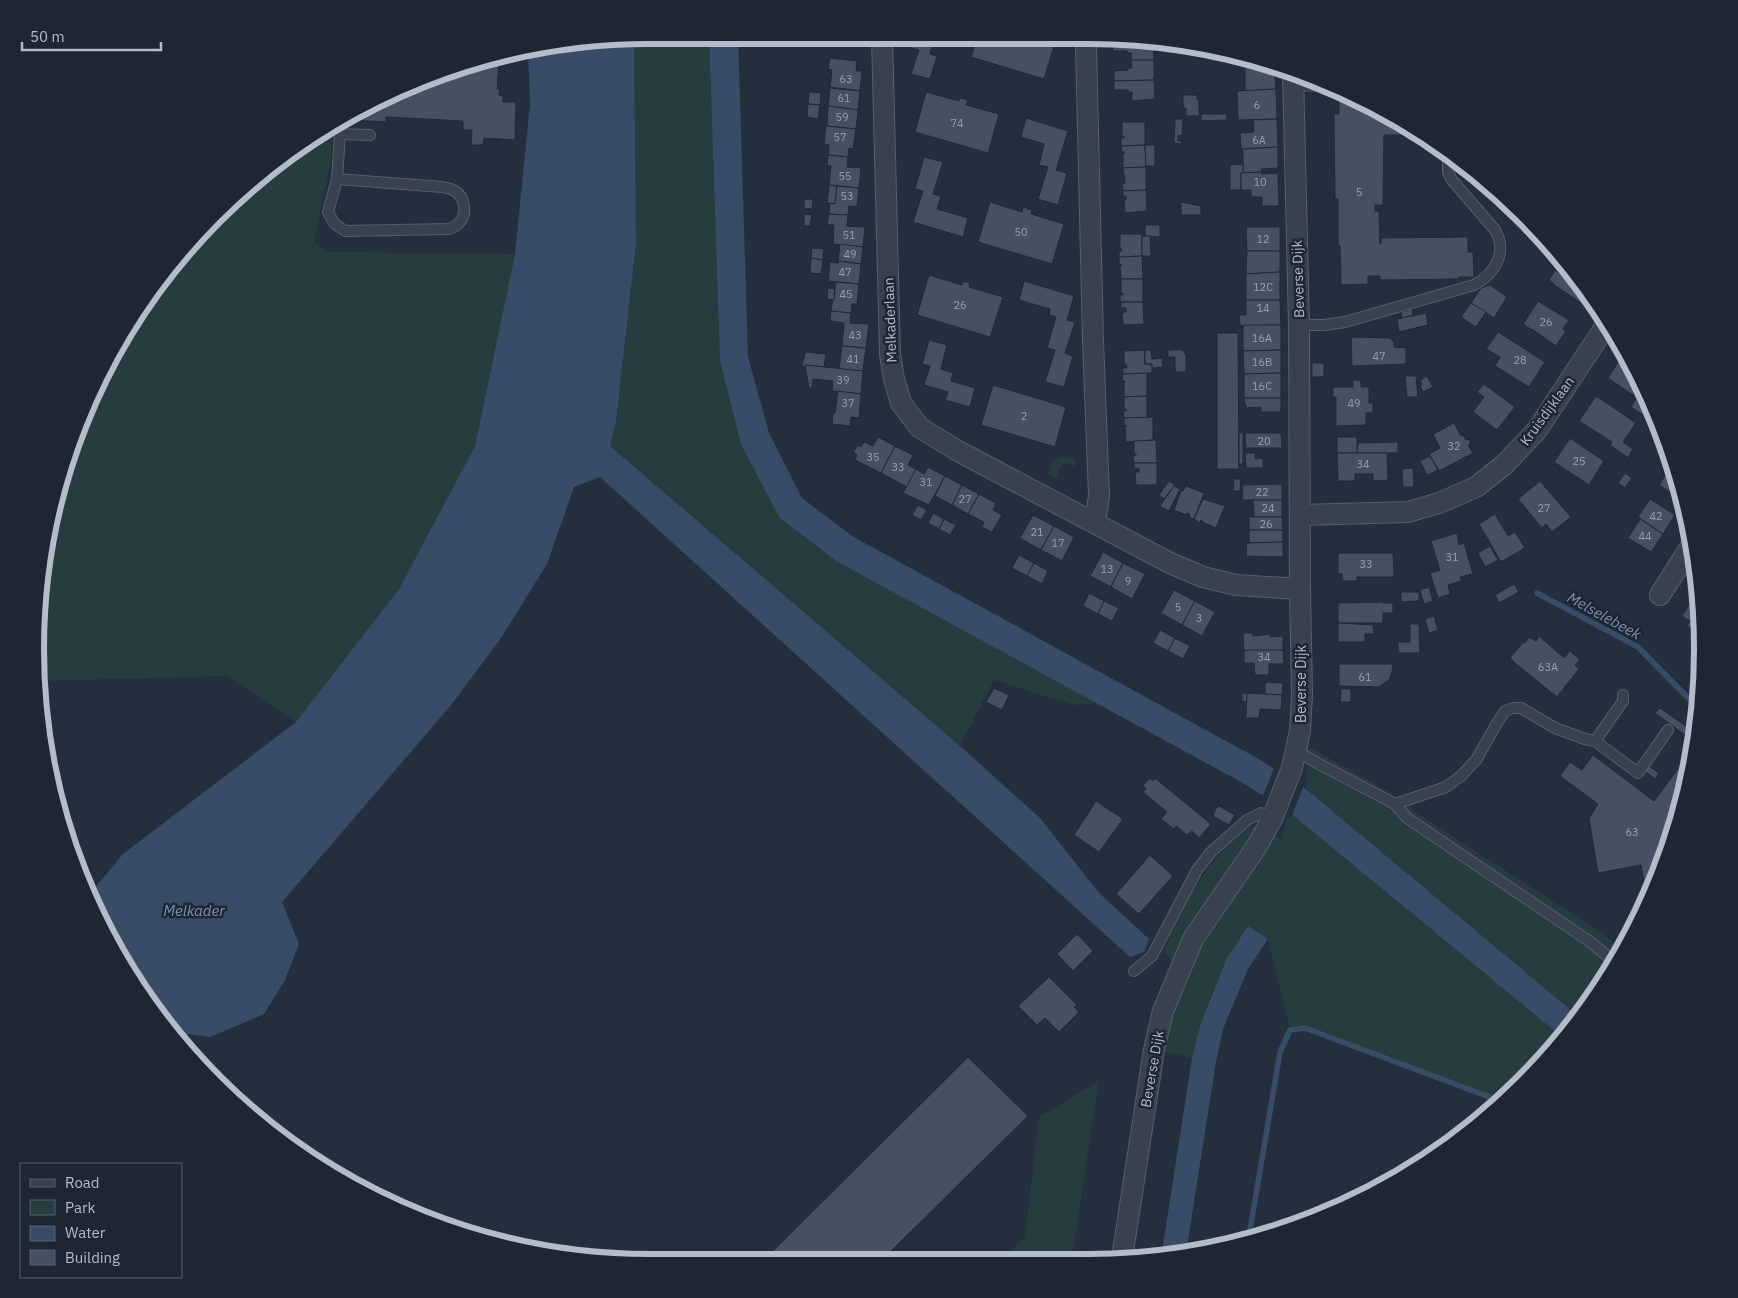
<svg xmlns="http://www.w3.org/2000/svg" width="1738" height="1298" font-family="'IBM Plex Sans',sans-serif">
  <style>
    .green { fill: #263c3f }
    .water { fill: #394c67 }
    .pier { fill: #242f3e }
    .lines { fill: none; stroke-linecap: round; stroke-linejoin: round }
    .stream { stroke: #394c67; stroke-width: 5.5 }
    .building { fill: #455162; stroke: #1f2835 }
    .service-casing { stroke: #565f6c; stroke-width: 12 }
    .minor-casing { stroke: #565f6c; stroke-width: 22 }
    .service { stroke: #38414e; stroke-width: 10 }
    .minor { stroke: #38414e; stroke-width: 20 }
    .labels { text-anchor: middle; stroke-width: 5; stroke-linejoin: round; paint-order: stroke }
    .number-label { font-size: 11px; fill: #98a1af }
    .street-label { font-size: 14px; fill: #b4bcc9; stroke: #1d2633 }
    .water-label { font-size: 15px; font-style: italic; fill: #7c92b1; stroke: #1d2633 }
    .rim { fill: none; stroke: #b4bcc9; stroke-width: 6 }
  </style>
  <rect width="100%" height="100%" fill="#242f3e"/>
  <g class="green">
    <path d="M649 35H709L720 361 779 517 836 561 1097 703 1074 705 994 680 960 746 609 445 616 422 636 244 634 37Z"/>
    <path d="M332 125 331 160 314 243 331 252 515 254 475 446 399 589 296 722 228 676 37 681 47 529 98 377 139 308 215 215Z"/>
    <path d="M1060 457 1075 458V467L1065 463 1060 466 1057 479 1049 474 1051 464Z"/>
    <path d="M1309 747 1405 801 1415 812 1596 929 1623 950 1578 1016 1306 789Z"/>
    <path d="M1289 812 1562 1037 1550 1054 1500 1101 1305 1028 1290 1030 1268 940 1259 934 1211 994 1201 1022 1192 1058 1161 1051 1184 974 1164 952C1176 922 1189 893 1209 867 1215 859 1223 852 1230 844 1237 837 1247 826 1258 826L1281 840Z"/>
    <path d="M1099 1081 1072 1258 1004 1259 1025 1237 1039 1117Z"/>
  </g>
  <g class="water">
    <path d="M709 35H738L748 357 769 433 802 498 852 536 1257 758 1306 789 1578 1016 1562 1037 1289 812 1243 783 836 561 779 517 741 444 720 361Z"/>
    <path d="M634 37 636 244 616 422 610 446 960 746 1040 818 1099 893 1149 939 1144 952 1130 957 600 477 574 487 547 564 501 638 452 704 282 902 299 944 285 980 264 1014 210 1037 172 1032 162 1023 117 956 89 895 123 854 296 722 399 589 475 446 515 254 530 104 528 51Z"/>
    <path d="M1248 926 1268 939 1248 969 1223 1029 1216 1062 1186 1253 1169 1258H1161L1192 1058 1201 1022 1227 958Z"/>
  </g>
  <path class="pier" d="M1275 766 1304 785 1291 818 1262 798Z"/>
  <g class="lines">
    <g class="stream">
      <path d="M1537 593 1638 647 1698 708"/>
      <path d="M1249 1236 1280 1052 1290 1030 1305 1028 1500 1101"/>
    </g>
  </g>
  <g class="building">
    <path d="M915 36H935L930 54 937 56 930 79 911 74 919 50 911 48Z"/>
    <path d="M978 36H1046L1056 39 1044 79 971 57Z"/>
    <path d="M1113 36H1129L1153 41 1113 42Z"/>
    <path d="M1153 41 1154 60H1131V53H1127V51H1113V42Z"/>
    <path d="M1236 54 1248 56 1259 60 1236 61Z"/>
    <path d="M830 58 857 61 856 71H862L860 91 830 87 832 70 828 69Z"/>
    <path d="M481 60V61H499L497 89H500L499 95 503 96V102H516L515 140 484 138 483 145H471L472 130H463V121L386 117V122L349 120 350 114Z"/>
    <path d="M1131 60H1154V80L1114 81V71L1128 70V68H1132Z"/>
    <path d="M1259 60 1274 66 1276 89 1245 91V61Z"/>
    <path d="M1154 80 1155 99 1132 101V92H1129L1128 90H1114V81Z"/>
    <path d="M830 88 860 91 858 110 828 106Z"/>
    <path d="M1276 89 1277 119 1238 120 1237 91Z"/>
    <path d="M809 92 821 93 820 105 808 104Z"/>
    <path d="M926 92 959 101 960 98 968 100 966 105 999 114 988 153 915 132Z"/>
    <path d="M1183 95H1197V100H1199V116H1186V108H1183Z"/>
    <path d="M1339 96H1354L1358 97 1339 99Z"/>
    <path d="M1352 97 1360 98 1404 124 1405 135H1384L1383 205H1375V211H1379L1380 244H1381V238L1468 237V252H1473L1474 277H1459V279L1380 280V276H1368V284L1341 285 1340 246H1338V199H1335L1334 114H1339V99H1352Z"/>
    <path d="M808 104 820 105 818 119 807 117Z"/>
    <path d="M828 106 858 110 856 129 827 126Z"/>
    <path d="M1201 114H1227V120L1201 121Z"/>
    <path d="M1026 118 1068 131 1056 170 1067 173 1058 205 1038 199 1048 167 1039 165 1044 144 1021 137Z"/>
    <path d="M1175 119H1183L1182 136 1178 135V141H1182V144L1174 143Z"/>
    <path d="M1277 119 1278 147 1241 149 1240 133 1254 132 1253 120Z"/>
    <path d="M1122 122H1145V145L1121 146V138H1124V136H1122Z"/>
    <path d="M826 126 856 129 853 149 849 148 848 157 828 155 829 145 824 144Z"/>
    <path d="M1405 129H1414L1415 130 1416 135H1405Z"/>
    <path d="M1145 145 1146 167 1123 168V154H1124V152H1122L1121 146Z"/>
    <path d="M1145 145H1155V166H1146Z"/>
    <path d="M1278 147V168L1261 169 1262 172 1243 173V149Z"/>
    <path d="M828 155 848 157 847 167 861 168 859 188 829 185 831 166H827Z"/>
    <path d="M924 157 943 162 933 194 941 196 937 209 968 218 963 237 913 222 923 191 915 189Z"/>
    <path d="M1243 164V173H1241V190H1230V165Z"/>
    <path d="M1146 167V190L1123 191 1122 183H1125L1123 168Z"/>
    <path d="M1262 172V174L1278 173 1279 206H1262V197H1251V190H1241V173Z"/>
    <path d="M1479 179 1492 189H1479Z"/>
    <path d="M829 185 837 186 835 204 827 203Z"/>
    <path d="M837 186 859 188 857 207 849 206 848 215 829 214 830 203 835 204Z"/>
    <path d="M1146 190 1147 211 1125 213 1124 199 1126 200V196H1123V191Z"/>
    <path d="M1501 197 1518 211 1501 212Z"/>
    <path d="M804 199H813L812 209 804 208Z"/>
    <path d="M990 202 1022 212 1023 207 1032 210 1031 214 1064 224 1052 264 978 242Z"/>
    <path d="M1181 202 1201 206V215H1181Z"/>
    <path d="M804 214 812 215 810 226H804Z"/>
    <path d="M829 214 848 215 847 226 865 227 863 247 833 244 834 225H827Z"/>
    <path d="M1145 225H1160V237L1145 236Z"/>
    <path d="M1247 227H1280V251H1247L1246 228H1244Z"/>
    <path d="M1120 234H1142V256L1119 257V251H1122L1121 248H1120Z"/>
    <path d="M1142 236H1150L1151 256H1142Z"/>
    <path d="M840 244 863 247 861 264 838 261Z"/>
    <path d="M812 248 824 249 823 260 811 258Z"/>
    <path d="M1247 251H1280V272L1246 274Z"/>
    <path d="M1142 256 1143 279H1121L1120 267 1122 264 1119 265V257Z"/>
    <path d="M811 258 823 260 821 274 810 273Z"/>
    <path d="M838 261 861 264 859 284 828 281 830 262 838 263Z"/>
    <path d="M1567 265 1576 275 1589 297 1584 305 1554 285V284L1549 280 1555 270 1561 274Z"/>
    <path d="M1280 272V300H1246V274Z"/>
    <path d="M929 275 962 285 963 281 970 283 969 287 1003 297 990 337 917 315Z"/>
    <path d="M1121 279H1143V302H1120V295H1123V293H1121Z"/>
    <path d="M1024 281 1074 296 1067 320 1075 322 1065 353 1073 356 1064 387 1045 382 1055 350 1047 348 1056 317 1049 315 1050 309 1019 300Z"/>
    <path d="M836 282 859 284 857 304H852L851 313 831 311Z"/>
    <path d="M1490 285 1507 297 1494 318 1471 303 1481 288Z"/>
    <path d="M828 288 835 289 834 300 827 299Z"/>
    <path d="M1246 300H1280L1281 325 1240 326 1239 315H1246Z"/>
    <path d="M1538 301 1569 320 1563 329 1566 331 1556 346 1532 329V330L1523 324Z"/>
    <path d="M1121 302H1143L1144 324 1123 325 1122 312H1126V308H1121Z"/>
    <path d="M1471 303 1486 312 1476 327 1461 317Z"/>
    <path d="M1412 309 1413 315 1402 318 1401 312Z"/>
    <path d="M831 311 851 313 850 323 869 324 866 348 842 346 844 323 830 321Z"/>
    <path d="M1426 313 1428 325 1399 332 1397 319Z"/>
    <path d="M1243 325H1281V350L1243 351Z"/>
    <path d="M1498 332 1545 362 1529 387 1495 366 1500 357 1486 349Z"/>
    <path d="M1217 333H1238L1239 469H1217Z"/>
    <path d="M1351 337 1390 338 1394 342V347L1406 348V364L1352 366Z"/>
    <path d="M929 340 947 345 941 369 953 373 951 381 975 388 970 407 945 400 948 392 924 385 930 366 922 364Z"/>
    <path d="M842 346 866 348 863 371 839 369Z"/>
    <path d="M1145 350V364H1152V373L1123 374V368H1127L1126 364H1124V351Z"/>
    <path d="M1145 350H1151L1152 364H1145Z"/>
    <path d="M1145 350H1151L1152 359 1162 358 1163 367 1152 368V364H1145Z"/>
    <path d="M1168 350H1183L1186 356V372H1175V357H1168Z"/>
    <path d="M1281 350V373L1244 374 1243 351Z"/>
    <path d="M805 352 826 354 824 367 805 365V367H802Z"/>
    <path d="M1623 354 1627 357 1642 383 1633 395 1608 378Z"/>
    <rect x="1312" y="363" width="12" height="14"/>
    <path d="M805 365 863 371 861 394 832 391 833 381 813 379 812 388H809Z"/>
    <path d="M1147 373V396L1124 397V383H1125V381H1122L1123 374Z"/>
    <path d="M1281 373V398H1244V374Z"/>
    <path d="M1405 376H1416L1418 397H1407Z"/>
    <path d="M1427 376 1433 387 1423 392 1420 386 1422 385 1420 380Z"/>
    <path d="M1353 380H1361V387H1369V403H1373V413H1366V425L1336 426V397L1333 398V387H1353Z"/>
    <path d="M1484 384 1515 407 1497 430 1473 412 1484 397 1477 392Z"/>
    <path d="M993 385 1066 407 1055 447 981 425Z"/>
    <path d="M838 391 861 394 859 418 851 417 850 426 832 424 833 413H835Z"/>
    <path d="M1147 396V418H1124L1123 411H1126V409H1124V397Z"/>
    <path d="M1596 396 1636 423 1623 442 1633 449 1628 458 1610 445 1612 442 1579 421Z"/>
    <path d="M1637 397 1650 406 1657 424 1631 407Z"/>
    <path d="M1244 398H1281V412H1261V407L1246 408Z"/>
    <path d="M1153 417V440L1126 442 1125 427 1127 425 1124 426V418Z"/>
    <path d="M1454 423 1461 436 1463 435 1466 440 1469 439 1471 443 1468 445 1473 453 1439 471 1429 454 1440 448 1433 434Z"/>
    <rect x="1239" y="433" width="4" height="31"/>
    <path d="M1245 433H1281L1282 448H1246Z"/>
    <path d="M878 437 895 446 881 473 855 460 857 455 853 452 858 445 861 447 864 442 873 446Z"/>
    <rect x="1337" y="437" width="20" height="16"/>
    <path d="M1570 438 1604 461 1589 485 1554 462Z"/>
    <path d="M1156 440 1157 463H1134L1133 456 1136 455V453L1134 454V441Z"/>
    <path d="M1398 442V453H1357L1358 443Z"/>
    <path d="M895 446 913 455 908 465 916 469 907 487 881 473Z"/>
    <path d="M1245 453H1255V459L1263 458V468H1246Z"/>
    <path d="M1337 453H1387L1388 480 1373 481V474H1355V481H1338Z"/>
    <path d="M1430 456 1438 470 1427 475 1420 461Z"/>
    <path d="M1134 463H1157V485H1136L1135 472H1139V468L1134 469Z"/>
    <path d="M1671 466 1674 468 1682 490 1684 501 1659 485Z"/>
    <path d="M928 467 945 476 929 505 903 493 916 469 924 474Z"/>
    <path d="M1413 468 1414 487H1403L1402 469Z"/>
    <path d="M1625 473 1632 478 1625 488 1618 483Z"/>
    <path d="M945 476 962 485 952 505 935 496Z"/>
    <path d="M1234 479H1241L1240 491H1233Z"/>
    <path d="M1169 481 1175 485 1164 499 1159 495Z"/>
    <path d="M1540 481 1571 517 1552 532 1546 524 1542 528 1518 499Z"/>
    <path d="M1282 484V500H1242L1243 485Z"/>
    <path d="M962 485 979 494 968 514 952 505Z"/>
    <path d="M1174 486 1180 489 1169 511 1160 506Z"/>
    <path d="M1186 486 1204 493 1194 519 1189 517 1190 514 1187 513 1186 515 1174 510 1181 491H1183Z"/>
    <path d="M979 494 996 503 993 510 1002 515 992 532 982 527 984 522 968 514Z"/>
    <path d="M1203 499 1225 506 1216 528 1202 522 1203 521 1201 520 1200 523 1194 519Z"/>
    <path d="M1650 499 1675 515 1663 534 1638 517Z"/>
    <path d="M1253 500H1282V517H1254Z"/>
    <path d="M918 505 927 510 921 520 912 515Z"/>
    <path d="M933 513 944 519 939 529 928 523Z"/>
    <path d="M1495 514 1508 536 1515 532 1525 548 1501 562 1479 524Z"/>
    <path d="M1033 515 1054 526 1041 550 1020 538Z"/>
    <path d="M1249 517H1282L1283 530H1249Z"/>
    <path d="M944 519 956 525 950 535 939 529Z"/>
    <path d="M1640 519 1663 534 1651 552 1628 538Z"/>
    <path d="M1054 526 1074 537 1062 561 1041 550Z"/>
    <path d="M1249 530H1283V542L1249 543Z"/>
    <path d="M1457 533 1459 545 1464 543 1473 574 1460 577 1462 581 1448 585 1450 594 1438 598 1430 573 1440 570 1431 541Z"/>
    <path d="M1283 542V557L1246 556 1247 543Z"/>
    <path d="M1490 546 1498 560 1485 567 1478 553Z"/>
    <path d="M1103 552 1123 563 1111 587 1090 576Z"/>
    <path d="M1338 553H1393L1394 577H1357V581H1342V574H1338Z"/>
    <path d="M1019 555 1034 563 1027 576 1012 568Z"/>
    <path d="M1034 563 1048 571 1042 584 1027 576Z"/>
    <path d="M1123 563 1145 574 1132 599 1111 587Z"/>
    <path d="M1514 584 1519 592 1499 603 1495 595Z"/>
    <path d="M1429 587 1433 601 1424 604 1420 590Z"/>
    <path d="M1174 590 1195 601 1182 625 1161 613Z"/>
    <path d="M1699 591 1702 609 1691 602Z"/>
    <path d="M1401 592H1419V601L1401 602Z"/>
    <path d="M1089 593 1104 601 1098 614 1083 606Z"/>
    <path d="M1104 601 1119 608 1112 621 1098 614Z"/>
    <path d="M1195 601 1215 612 1202 636 1182 625Z"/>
    <path d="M1383 602V603H1393V613H1383V623H1338V603Z"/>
    <path d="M1691 602 1702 609 1701 634 1687 626 1690 621 1682 616Z"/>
    <path d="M1434 616 1438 630 1429 633 1425 619Z"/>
    <path d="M1338 623 1373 625 1374 634H1365V642H1338Z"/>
    <path d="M1410 624H1419L1420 653H1398V642H1410Z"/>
    <path d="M1160 630 1175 638 1168 651 1153 643Z"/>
    <path d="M1243 633H1253V636L1270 634V637L1283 636V650L1244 651Z"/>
    <path d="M1539 636 1564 658 1570 651 1580 660 1575 665 1579 669 1557 697 1516 664 1510 658 1523 642 1525 643 1529 637 1536 641Z"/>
    <path d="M1175 638 1190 646 1183 659 1168 651Z"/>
    <path d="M1251 650H1283L1284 664H1269V675H1255L1254 663H1244V651Z"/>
    <path d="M1339 664H1393L1392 672 1389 680 1379 687 1339 686Z"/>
    <path d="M1265 682 1283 683 1282 695 1265 694Z"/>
    <path d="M994 688 1009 695 1002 710 986 702Z"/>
    <path d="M1341 689H1351V702H1340Z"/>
    <path d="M1242 693H1247V702L1242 701Z"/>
    <path d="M1247 693 1282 695 1281 710 1260 709 1259 718H1246Z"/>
    <path d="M1660 708 1690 729 1685 735 1655 713Z"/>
    <path d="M1692 739 1695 741 1670 847 1647 899 1641 865 1598 873 1589 818 1598 804 1560 776 1570 762 1582 770 1593 755 1654 801 1686 758 1681 755Z"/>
    <path d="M1646 764 1659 773 1655 779 1643 770Z"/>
    <path d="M1150 778 1153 781 1155 778 1211 824 1199 838 1192 831 1187 835 1176 826 1174 829 1161 819 1167 812 1143 792 1146 789 1143 785Z"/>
    <path d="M1096 801 1123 819 1099 852 1074 835Z"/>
    <path d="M1219 806 1235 815 1229 825 1213 816 1216 808Z"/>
    <path d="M1150 855 1173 876 1139 914 1116 894Z"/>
    <path d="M1077 934 1093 951 1073 971 1057 954Z"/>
    <path d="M1049 977 1077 1005 1074 1007 1079 1012 1059 1032 1045 1018 1037 1025 1018 1006Z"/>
    <path d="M968 1057 1028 1116 882 1260 763 1261Z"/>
  </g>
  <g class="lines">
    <defs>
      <g id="service">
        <path d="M1294 86 1326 85"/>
        <path d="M340 134 370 135"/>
        <path d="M337 179 442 187C445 188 450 188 453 190 466 196 468 215 458 224 456 227 451 228 448 229L345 231 334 223 328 212 337 179 341 118"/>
        <path d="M1299 325H1324L1345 322 1474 285C1495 274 1508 252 1495 230L1452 180 1448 172V153"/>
        <path d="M1595 741 1623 701V695"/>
        <path d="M1297 751 1317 763 1395 804 1407 818 1589 941 1616 963"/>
        <path d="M1395 804 1446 787 1461 776 1476 760 1497 723 1505 711 1513 708H1521L1555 728 1585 739 1595 741 1638 773 1668 730"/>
        <path d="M1134 971 1152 956 1197 870 1211 852 1247 820 1261 813 1272 819"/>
      </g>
      <g id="minor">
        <path d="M882 36 890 354 894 379 901 403 919 427 958 451 1170 563 1203 577 1236 585 1300 589"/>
        <path d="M1084 36 1086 45 1093 341 1099 496 1095 523"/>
        <path d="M1300 515 1408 512 1439 503 1476 487 1504 465 1537 430 1607 324"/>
        <path d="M1660 595 1691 546"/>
        <path d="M1122 1258 1154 1050 1163 1011 1193 939 1257 846 1272 819 1292 768 1300 731 1302 695 1300 589 1299 325 1293 73"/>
      </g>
    </defs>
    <use href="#service" class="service-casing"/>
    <use href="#minor" class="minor-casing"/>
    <use href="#service" class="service"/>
    <use href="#minor" class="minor"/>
  </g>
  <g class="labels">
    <g class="number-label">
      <text x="846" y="83">63</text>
      <text x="844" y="102">61</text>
      <text x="1257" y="109">6</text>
      <text x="842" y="121">59</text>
      <text x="957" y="127">74</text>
      <text x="840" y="141">57</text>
      <text x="1259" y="144">6A</text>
      <text x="845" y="180">55</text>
      <text x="1260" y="186">10</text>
      <text x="1359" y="196">5</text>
      <text x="847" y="200">53</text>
      <text x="1021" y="236">50</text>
      <text x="849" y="239">51</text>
      <text x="1263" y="243">12</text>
      <text x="850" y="258">49</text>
      <text x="845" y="276">47</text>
      <text x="1263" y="291">12C</text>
      <text x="846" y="298">45</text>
      <text x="960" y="309">26</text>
      <text x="1263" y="312">14</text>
      <text x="1546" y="326">26</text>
      <text x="855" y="339">43</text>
      <text x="1262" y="342">16A</text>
      <text x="1379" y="360">47</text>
      <text x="853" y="363">41</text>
      <text x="1520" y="364">28</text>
      <text x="1262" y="366">16B</text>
      <text x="843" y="384">39</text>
      <text x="1262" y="390">16C</text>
      <text x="848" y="407">37</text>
      <text x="1354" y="407">49</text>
      <text x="1024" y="420">2</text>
      <text x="1264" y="445">20</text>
      <text x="1454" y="450">32</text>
      <text x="873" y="461">35</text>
      <text x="1579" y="465">25</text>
      <text x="1363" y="468">34</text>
      <text x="898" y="471">33</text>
      <text x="926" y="486">31</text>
      <text x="1262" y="496">22</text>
      <text x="965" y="503">27</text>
      <text x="1268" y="512">24</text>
      <text x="1544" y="512">27</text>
      <text x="1656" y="520">42</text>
      <text x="1266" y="528">26</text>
      <text x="1037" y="536">21</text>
      <text x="1645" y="540">44</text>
      <text x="1058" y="547">17</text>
      <text x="1452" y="561">31</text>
      <text x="1366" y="568">33</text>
      <text x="1107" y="573">13</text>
      <text x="1128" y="585">9</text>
      <text x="1178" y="611">5</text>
      <text x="1199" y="622">3</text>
      <text x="1264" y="661">34</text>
      <text x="1548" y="671">63A</text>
      <text x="1365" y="681">61</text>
      <text x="1632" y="836">63</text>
    </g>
    <g class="street-label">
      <text transform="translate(1298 279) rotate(-92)" y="5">Beverse Dijk</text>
      <text transform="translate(890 320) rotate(-92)" y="5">Melkaderlaan</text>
      <text transform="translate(1547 411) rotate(-54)" y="5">Kruisdijklaan</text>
      <text transform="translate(1301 684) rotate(-90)" y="5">Beverse Dijk</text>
      <text transform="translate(1152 1069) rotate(-80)" y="5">Beverse Dijk</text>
    </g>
    <g class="water-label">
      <text transform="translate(1604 616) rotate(29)" y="5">Melselebeek</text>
      <text x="194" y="916">Melkader</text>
    </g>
  </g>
  <path d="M0 0H1738V1298H0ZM649 44H1089A605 605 0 0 1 1694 649V649A605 605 0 0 1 1089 1254H649A605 605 0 0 1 44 649V649A605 605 0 0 1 649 44Z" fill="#1d2633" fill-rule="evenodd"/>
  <path class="rim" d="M649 44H1089A605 605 0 0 1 1694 649V649A605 605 0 0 1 1089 1254H649A605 605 0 0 1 44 649V649A605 605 0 0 1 649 44Z"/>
  <rect x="20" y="1163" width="162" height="115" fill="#1d2633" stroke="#59626f"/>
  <rect x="30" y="1179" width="25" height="8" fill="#38414e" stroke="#59626f"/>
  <text x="65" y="1188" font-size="15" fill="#b4bcc9">Road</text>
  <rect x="30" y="1200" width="25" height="15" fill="#263c3f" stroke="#59626f"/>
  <text x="65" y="1213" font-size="15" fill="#b4bcc9">Park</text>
  <rect x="30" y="1226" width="25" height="15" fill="#394c67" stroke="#59626f"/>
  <text x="65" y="1238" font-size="15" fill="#b4bcc9">Water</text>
  <rect x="30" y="1250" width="25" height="15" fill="#455162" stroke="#59626f"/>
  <text x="65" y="1263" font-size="15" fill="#b4bcc9">Building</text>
  <path d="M22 42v8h139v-8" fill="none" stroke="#b4bcc9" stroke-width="2.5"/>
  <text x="30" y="42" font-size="15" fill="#b4bcc9" stroke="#1d2633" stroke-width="4" paint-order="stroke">50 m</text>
</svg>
